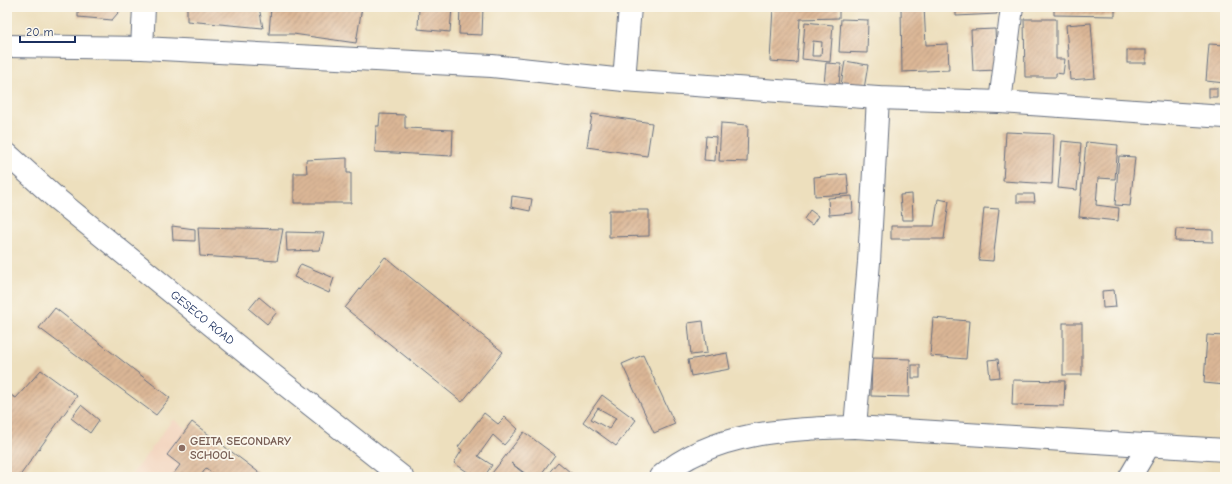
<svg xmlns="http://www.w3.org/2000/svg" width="1232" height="484" font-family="'Comic Neue',sans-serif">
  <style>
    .built { fill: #f3d4be }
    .building { fill: url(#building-hatch); fill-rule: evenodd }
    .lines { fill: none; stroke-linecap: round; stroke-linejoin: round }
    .minor-casing { stroke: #646d7f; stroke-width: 24 }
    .minor { stroke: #fff; stroke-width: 22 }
    .education-dot { fill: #8d6e63; stroke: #fbf7ec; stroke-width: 1.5 }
    .labels { text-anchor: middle; stroke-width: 3.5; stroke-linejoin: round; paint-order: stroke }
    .street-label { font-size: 12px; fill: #1b2f5e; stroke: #fbf7ec }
    .education-label { font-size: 12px; font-weight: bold; fill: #785e54; stroke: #fbf7ec; text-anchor: start }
  </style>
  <defs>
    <pattern id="building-hatch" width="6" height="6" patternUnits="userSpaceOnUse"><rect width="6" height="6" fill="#dcb796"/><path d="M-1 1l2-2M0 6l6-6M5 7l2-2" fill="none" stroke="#b2957e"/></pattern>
  </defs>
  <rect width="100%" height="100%" fill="#fbf7ec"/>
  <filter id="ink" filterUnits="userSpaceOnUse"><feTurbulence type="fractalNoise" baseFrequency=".025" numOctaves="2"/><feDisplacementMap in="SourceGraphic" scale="8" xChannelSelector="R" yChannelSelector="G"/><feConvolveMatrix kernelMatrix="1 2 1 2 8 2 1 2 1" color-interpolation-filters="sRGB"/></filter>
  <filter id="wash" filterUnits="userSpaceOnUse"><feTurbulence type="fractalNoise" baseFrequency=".012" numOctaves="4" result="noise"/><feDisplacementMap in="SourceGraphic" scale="16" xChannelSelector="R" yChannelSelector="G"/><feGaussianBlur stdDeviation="0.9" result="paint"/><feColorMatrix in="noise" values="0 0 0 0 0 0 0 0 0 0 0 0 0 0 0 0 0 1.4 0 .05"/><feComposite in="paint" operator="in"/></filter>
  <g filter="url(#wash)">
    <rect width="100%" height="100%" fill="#eddfbd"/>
    <path class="built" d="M173 419 251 477H130Z"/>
    <g id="blocks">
      <g class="building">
        <path d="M78 7H123L112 20 78 17Z"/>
        <path d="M187 7 243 9 242 7H259L263 28 187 21Z"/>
        <path d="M271 7H362L356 43 293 34H269Z"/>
        <path d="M419 7H452L450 32 418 29Z"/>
        <path d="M460 7H483L482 35 459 34Z"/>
        <path d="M773 7H839V18L800 19 797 63 770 61Z"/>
        <path d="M924 7 926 45 948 44 949 70 902 72 901 8Z"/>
        <path d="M956 7H997V14L956 16Z"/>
        <path d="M1054 7H1115V16L1054 15Z"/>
        <path d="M841 19 868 20 867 53 839 52Z"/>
        <path d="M1024 19H1056V59H1065L1063 74 1056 73V77H1025Z"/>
        <path d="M805 22 833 25 830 62 802 59ZM813 41 822 42 821 56H812Z"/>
        <path d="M1091 23 1095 78 1070 80 1066 25Z"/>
        <path d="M995 29 997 70 973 71 971 30Z"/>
        <path d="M1209 44 1225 45V83L1206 81Z"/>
        <rect x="1127" y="50" width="19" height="13"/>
        <path d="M845 61 868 65 864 89 841 85Z"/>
        <path d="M826 63 841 64 839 85 824 84Z"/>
        <rect x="1209" y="88" width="8" height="9"/>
        <path d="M380 114 405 115V128L453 130 452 156 375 152 376 126H379Z"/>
        <path d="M592 114 652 123 647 156 587 147Z"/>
        <path d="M721 123 748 125 747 162 719 161Z"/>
        <path d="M1006 132 1054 134 1052 184 1003 181Z"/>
        <path d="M706 136 716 137 715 161 704 160Z"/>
        <path d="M1062 141 1081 143 1077 190 1058 188Z"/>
        <path d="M1086 142 1118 145 1115 179 1098 178 1096 205 1119 208 1118 221 1079 217Z"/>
        <path d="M1119 156 1135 157 1130 206 1115 205Z"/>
        <path d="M347 158V173H351V203H294V173H307L306 160Z"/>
        <path d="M847 174 849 194 815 196 814 177Z"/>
        <path d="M912 194 913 220H902L900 195Z"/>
        <path d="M1017 194H1034L1035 202H1017Z"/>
        <path d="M512 196 532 199 530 211 511 207Z"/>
        <path d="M852 196 853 213 829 215 828 198Z"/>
        <path d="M938 199 949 201 944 239H891V226H934Z"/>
        <path d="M984 208 999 209 993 261 979 260Z"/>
        <path d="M609 210H649V236L609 237Z"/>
        <path d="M810 210 818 216 812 225 804 219Z"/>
        <path d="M172 226 195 229V241L173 240Z"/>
        <path d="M198 227 283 229 277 261 200 256Z"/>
        <path d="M1176 229 1213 230V242L1175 241Z"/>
        <path d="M286 232 324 233 320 250 287 251Z"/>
        <path d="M385 257 503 352 462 402 345 308Z"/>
        <path d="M301 264 334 278 329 293 294 277Z"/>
        <path d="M1114 290 1116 307 1103 308 1102 291Z"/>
        <path d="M259 297 277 312 267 324 249 309Z"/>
        <path d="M55 308 170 398 156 415 39 328Z"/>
        <path d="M933 318 969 321 966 359 930 356Z"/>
        <path d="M703 321 707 353 691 355 688 323Z"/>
        <rect x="1063" y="323" width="19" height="52"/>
        <path d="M1207 335 1225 336V385L1204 383Z"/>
        <path d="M727 353 730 369 691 376 688 360Z"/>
        <path d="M643 355 675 424 654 433 622 364Z"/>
        <path d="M872 358 910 359 909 397 871 396Z"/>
        <path d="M998 359 1000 377 990 378 988 360Z"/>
        <rect x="912" y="365" width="8" height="13"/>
        <path d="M41 370 77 396 19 477H7V393L16 398Z"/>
        <path d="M1013 380 1065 381 1064 406 1012 405Z"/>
        <path d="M602 395 636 420 616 446 583 422ZM598 408 616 418 609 429 591 419Z"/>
        <path d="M81 405 99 420 90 433 71 418Z"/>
        <path d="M484 413 498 424 505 417 518 429 504 445 493 435 478 456 492 465 484 477H475L454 463 462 450 458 447Z"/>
        <path d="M192 422 265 477H217L206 468 200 477H171L180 465 167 455Z"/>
        <path d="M524 432 555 455 539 477H530L511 463 528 477H489Z"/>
        <path d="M558 462 576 477H545Z"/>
      </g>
    </g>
  </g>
  <g filter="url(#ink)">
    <use href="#blocks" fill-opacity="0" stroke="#646d7f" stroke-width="1"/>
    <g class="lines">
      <defs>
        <g id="minor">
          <path d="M7 46 142 48 492 66 624 80 878 98 1000 102 1225 117"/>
          <path d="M142 48 144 7"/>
          <path d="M624 80 630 7"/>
          <path d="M1000 102 1012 7"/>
          <path id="s1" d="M7 154 58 200 273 375 402 477"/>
          <path d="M855 427 869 262 878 98"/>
          <path d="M660 477C713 431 788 429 855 427L1225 450"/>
          <path d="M1130 477 1149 445"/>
        </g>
      </defs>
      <use href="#minor" class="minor-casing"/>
      <use href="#minor" class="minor"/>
    </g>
  </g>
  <circle class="education-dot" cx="182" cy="448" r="4"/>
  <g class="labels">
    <g class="street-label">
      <text dy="4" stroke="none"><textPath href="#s1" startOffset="255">GESECO ROAD</textPath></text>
    </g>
    <g class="education-label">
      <text x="190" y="445">GEITA SECONDARY<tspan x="190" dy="14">SCHOOL</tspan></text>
    </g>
  </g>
  <rect width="1232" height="484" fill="none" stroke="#fbf7ec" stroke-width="24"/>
  <path d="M20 36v6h55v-6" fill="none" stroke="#1b2f5e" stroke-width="2"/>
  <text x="26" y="36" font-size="12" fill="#1b2f5e" stroke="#fbf7ec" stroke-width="3" paint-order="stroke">20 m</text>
</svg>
